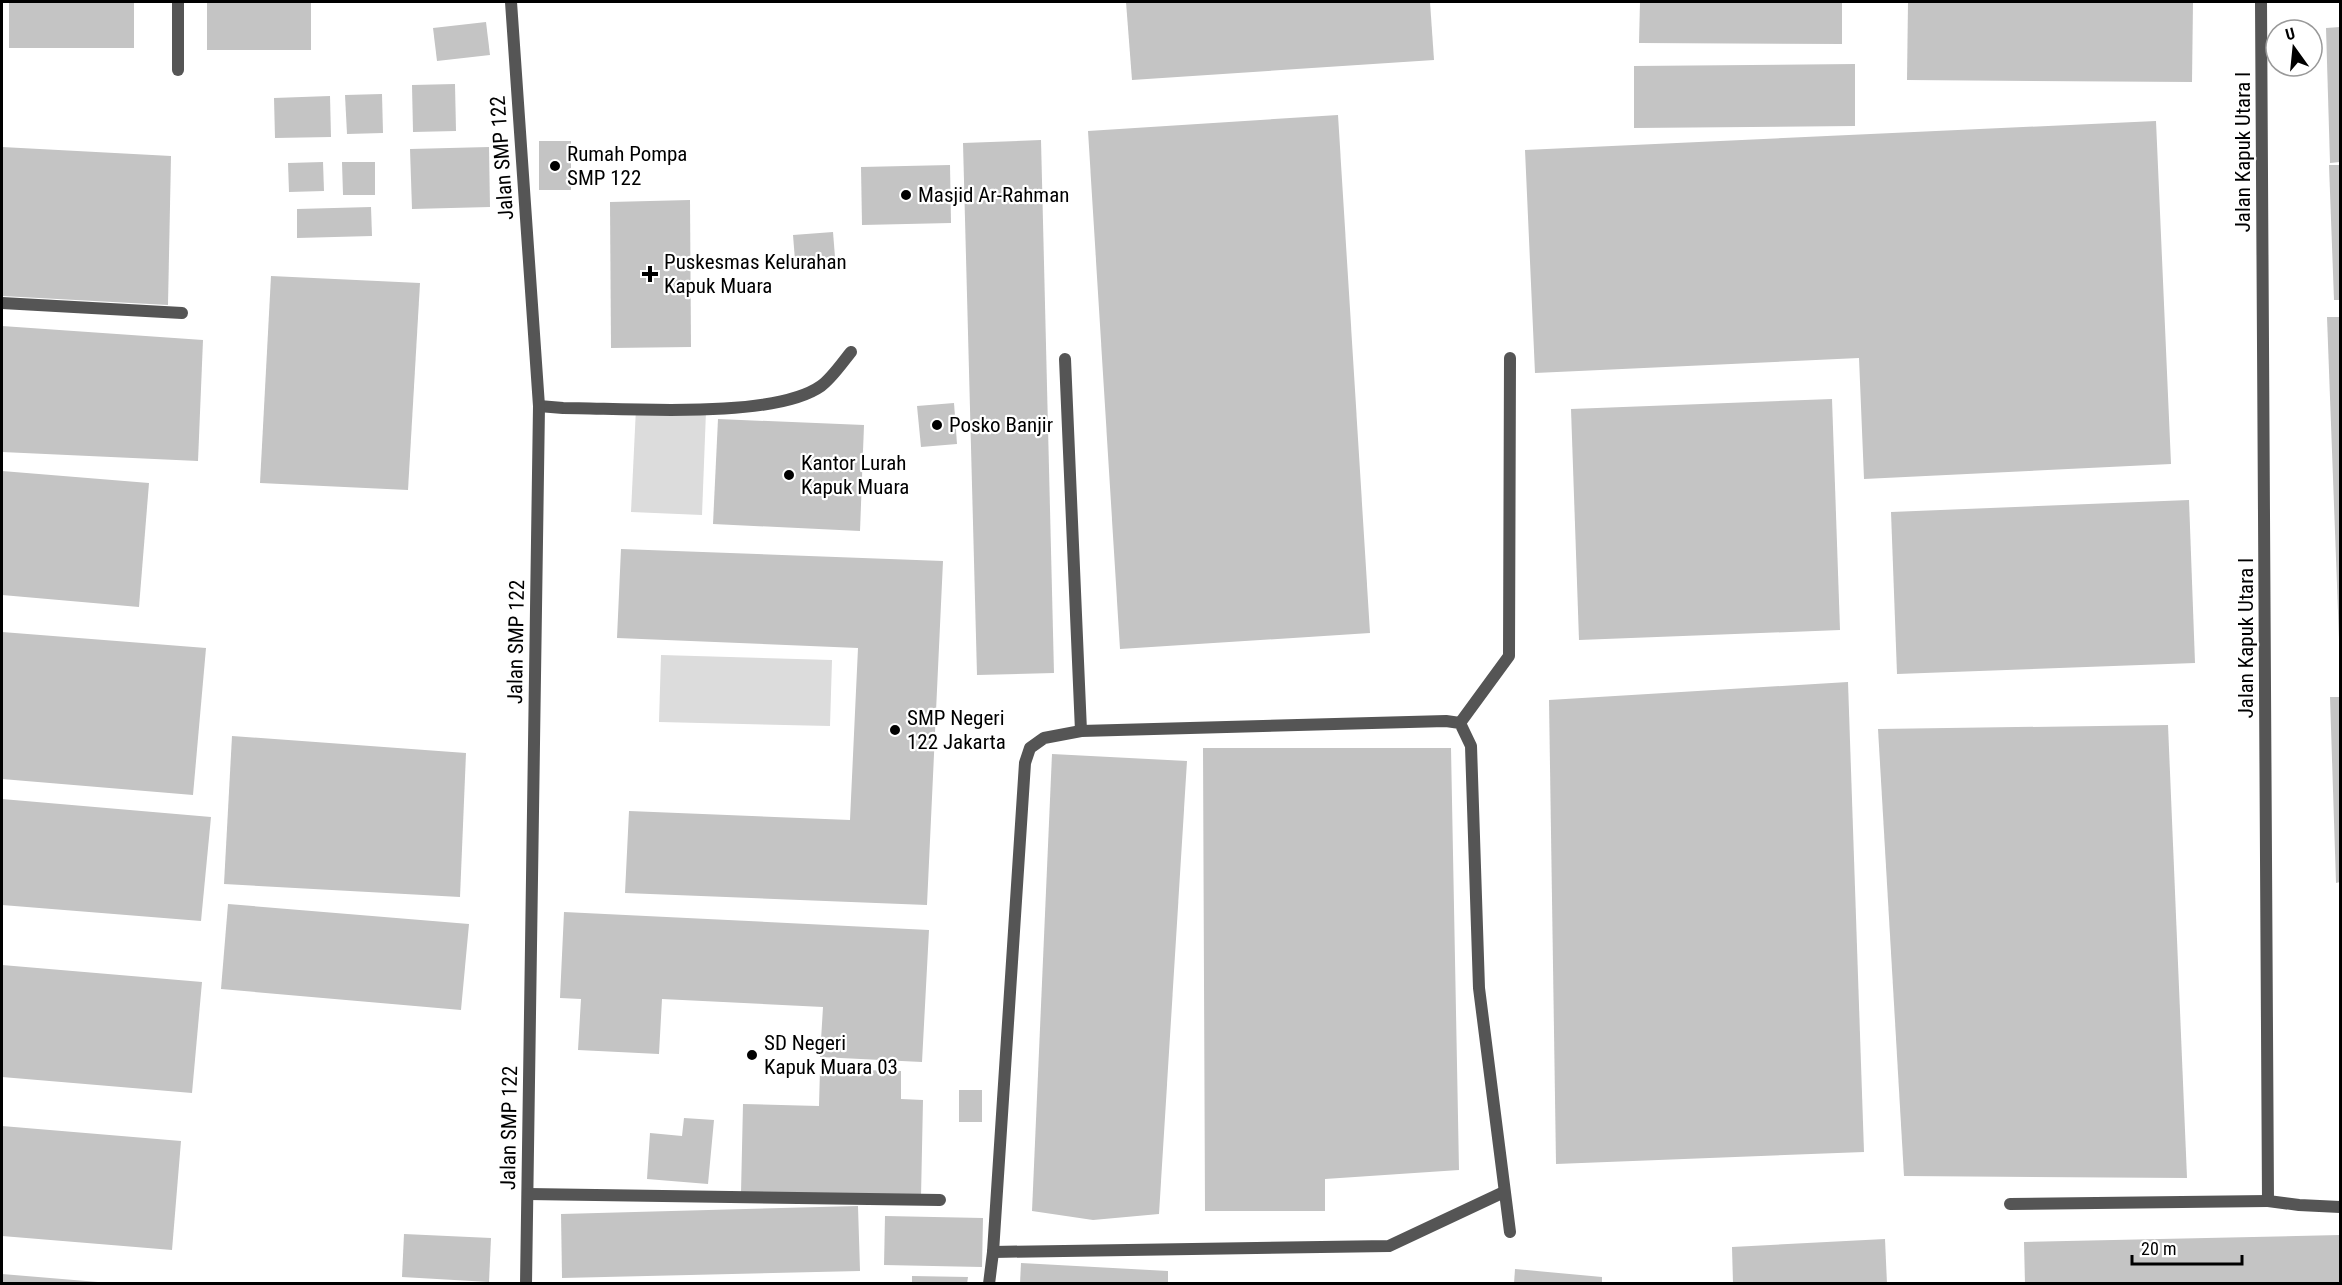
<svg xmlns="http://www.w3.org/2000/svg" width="2342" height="1285" font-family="'Roboto Condensed',sans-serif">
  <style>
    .green { fill: #dcdcdc }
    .building { fill: #c4c4c4 }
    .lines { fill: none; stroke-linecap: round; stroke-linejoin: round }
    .service { stroke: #555; stroke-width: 12 }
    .minor { stroke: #555; stroke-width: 12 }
    .poi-dot { fill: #000; stroke: #fff; stroke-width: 2 }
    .labels { text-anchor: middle; stroke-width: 4.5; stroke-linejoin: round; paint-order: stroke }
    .street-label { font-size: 21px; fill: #000; stroke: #fff }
    .poi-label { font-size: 21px; fill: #000; stroke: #fff; text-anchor: start }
  </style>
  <rect width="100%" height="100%" fill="#fff"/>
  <g class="green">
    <path d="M636 408 706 411 702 515 631 512Z"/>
    <path d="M661 655 832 660 830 726 659 722Z"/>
  </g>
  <g class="building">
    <rect x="9" y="2" width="125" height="46"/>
    <rect x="207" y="2" width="104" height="48"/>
    <path d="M1126 2H1430L1434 60 1132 80Z"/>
    <path d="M1640 2H1842V44L1639 43Z"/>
    <path d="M1908 2H2193L2192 82 1907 80Z"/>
    <path d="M486 22 490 55 437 61 433 28Z"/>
    <path d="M2340 27V162L2330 163 2326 28Z"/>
    <path d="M1855 64V126L1634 128V66Z"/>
    <path d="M455 84 456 131 413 132 412 85Z"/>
    <path d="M382 94 383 133 347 134 345 95Z"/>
    <path d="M330 96 331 137 275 138 274 98Z"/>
    <path d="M1338 115 1370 633 1120 649 1088 131Z"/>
    <path d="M2156 121 2171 464 1864 479 1859 358 1535 373 1525 150Z"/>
    <path d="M1041 140 1054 673 977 675 963 143Z"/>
    <rect x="539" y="141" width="32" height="49"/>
    <path d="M2 147 171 156 168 305 2 296Z"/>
    <path d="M489 147 490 207 412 209 410 149Z"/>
    <path d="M323 162 324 191 289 192 288 163Z"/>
    <path d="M342 162H375V195H343Z"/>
    <path d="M950 165 951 223 862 225 861 167Z"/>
    <path d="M2329 165H2340V300H2334Z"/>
    <path d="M690 200 691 347 611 348 610 202Z"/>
    <path d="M371 207 372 236 297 238V209Z"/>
    <path d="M833 232 835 257 795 260 793 235Z"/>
    <path d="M271 276 420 283 408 490 260 483Z"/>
    <path d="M2327 317H2340V638L2339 639Z"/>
    <path d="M2 326 203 340 198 461 2 452Z"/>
    <path d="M1832 399 1840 630 1579 640 1571 409Z"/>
    <path d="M954 403 957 444 921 447 917 406Z"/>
    <path d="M718 419 864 425 860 531 713 524Z"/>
    <path d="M2 471 149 483 139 607 2 595Z"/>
    <path d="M2189 500 2195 663 1897 674 1891 512Z"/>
    <path d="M621 549 943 561 927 905 625 893 629 811 850 820 858 648 617 638Z"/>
    <path d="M2 632 206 648 193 795 2 779Z"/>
    <path d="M1848 682 1864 1152 1556 1164 1549 700Z"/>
    <path d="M2330 697H2340V882L2336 883Z"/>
    <path d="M2168 725 2187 1178 1904 1176 1878 729Z"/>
    <path d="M232 736 466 753 460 897 224 884Z"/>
    <path d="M1203 748H1451L1459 1170 1325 1179V1211H1205Z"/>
    <path d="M1052 754 1187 761 1159 1214 1093 1220 1032 1211Z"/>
    <path d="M2 799 211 817 201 921 2 905Z"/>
    <path d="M228 904 469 924 461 1010 221 989Z"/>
    <path d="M564 912 929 930 922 1062 820 1057 823 1007 662 999 659 1054 578 1050 581 999 560 998Z"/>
    <path d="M2 965 202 982 192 1093 2 1077Z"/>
    <path d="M820 1069 901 1071V1099L923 1100 921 1197 741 1193 743 1104 819 1106Z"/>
    <rect x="959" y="1090" width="23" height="32"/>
    <path d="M684 1118 714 1120 708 1184 647 1179 650 1133 682 1136Z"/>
    <path d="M2 1126 181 1141 172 1250 2 1236Z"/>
    <path d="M858 1206 860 1271 562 1278 561 1214Z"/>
    <path d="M885 1216 983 1218 982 1267 884 1265Z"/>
    <path d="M404 1234 491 1238 489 1282 402 1277Z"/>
    <path d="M2340 1235V1284H2025L2024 1242Z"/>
    <path d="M1885 1239 1887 1284H1733L1732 1247Z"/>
    <path d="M1021 1263 1168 1271V1284H1020Z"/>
    <path d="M1515 1269 1602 1277V1284H1514Z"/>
    <path d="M2 1274 98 1282V1284H2Z"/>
    <path d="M912 1276 968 1277 967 1284H912Z"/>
  </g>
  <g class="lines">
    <g class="service">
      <path d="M178 70V2"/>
      <path d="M2 303 182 313"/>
      <path d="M1065 359 1081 731"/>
      <path d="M539 406 563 408C624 408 773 420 821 386 832 378 842 363 851 352"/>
      <path d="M2010 1204 2268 1201"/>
      <path d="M993 1252 1389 1246 1504 1192"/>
      <path d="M989 1284 993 1252 1025 763 1030 748 1044 738 1081 731 1446 721 1460 723 1471 746 1479 988 1510 1232"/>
    </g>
    <g class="minor">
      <path d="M511 2 539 406 526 1284"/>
      <path d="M2261 2 2268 1201 2299 1205 2340 1207"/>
      <path d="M1460 723 1509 656 1510 358"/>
      <path d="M528 1194 940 1200"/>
    </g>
  </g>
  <g class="poi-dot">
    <circle cx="555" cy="166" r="6"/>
    <circle cx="906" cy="195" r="6"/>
    <path d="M647 265h6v6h6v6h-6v6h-6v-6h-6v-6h6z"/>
    <circle cx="937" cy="425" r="6"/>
    <circle cx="789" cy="475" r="6"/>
    <circle cx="895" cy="730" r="6"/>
    <circle cx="752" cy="1055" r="6"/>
  </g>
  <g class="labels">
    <g class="street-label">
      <text transform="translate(2243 152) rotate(-90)" y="7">Jalan Kapuk Utara I</text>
      <text transform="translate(502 158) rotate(-94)" y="7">Jalan SMP 122</text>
      <text transform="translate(2246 638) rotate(-90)" y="7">Jalan Kapuk Utara I</text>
      <text transform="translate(516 642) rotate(-89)" y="7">Jalan SMP 122</text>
      <text transform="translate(509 1128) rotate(-89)" y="7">Jalan SMP 122</text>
    </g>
    <g class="poi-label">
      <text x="567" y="161">Rumah Pompa<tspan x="567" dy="24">SMP 122</tspan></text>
      <text x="918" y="202">Masjid Ar-Rahman</text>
      <text x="664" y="269">Puskesmas Kelurahan<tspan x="664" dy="24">Kapuk Muara</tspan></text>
      <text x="949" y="432">Posko Banjir</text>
      <text x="801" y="470">Kantor Lurah<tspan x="801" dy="24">Kapuk Muara</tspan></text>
      <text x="907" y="725">SMP Negeri<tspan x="907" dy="24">122 Jakarta</tspan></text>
      <text x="764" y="1050">SD Negeri<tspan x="764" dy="24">Kapuk Muara 03</tspan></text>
    </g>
  </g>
  <rect width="2342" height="1285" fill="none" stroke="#000000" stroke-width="6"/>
  <g transform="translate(2294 48) rotate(345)"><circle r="28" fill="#ffffff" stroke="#999999" stroke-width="1.5"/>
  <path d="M0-4.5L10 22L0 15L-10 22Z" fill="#000000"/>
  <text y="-9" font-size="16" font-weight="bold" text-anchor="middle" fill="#000000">U</text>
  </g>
  <path d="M2132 1255v9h110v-9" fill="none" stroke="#000000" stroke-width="3"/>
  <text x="2141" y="1255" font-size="18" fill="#000000" stroke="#ffffff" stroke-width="4.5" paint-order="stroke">20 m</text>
</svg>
